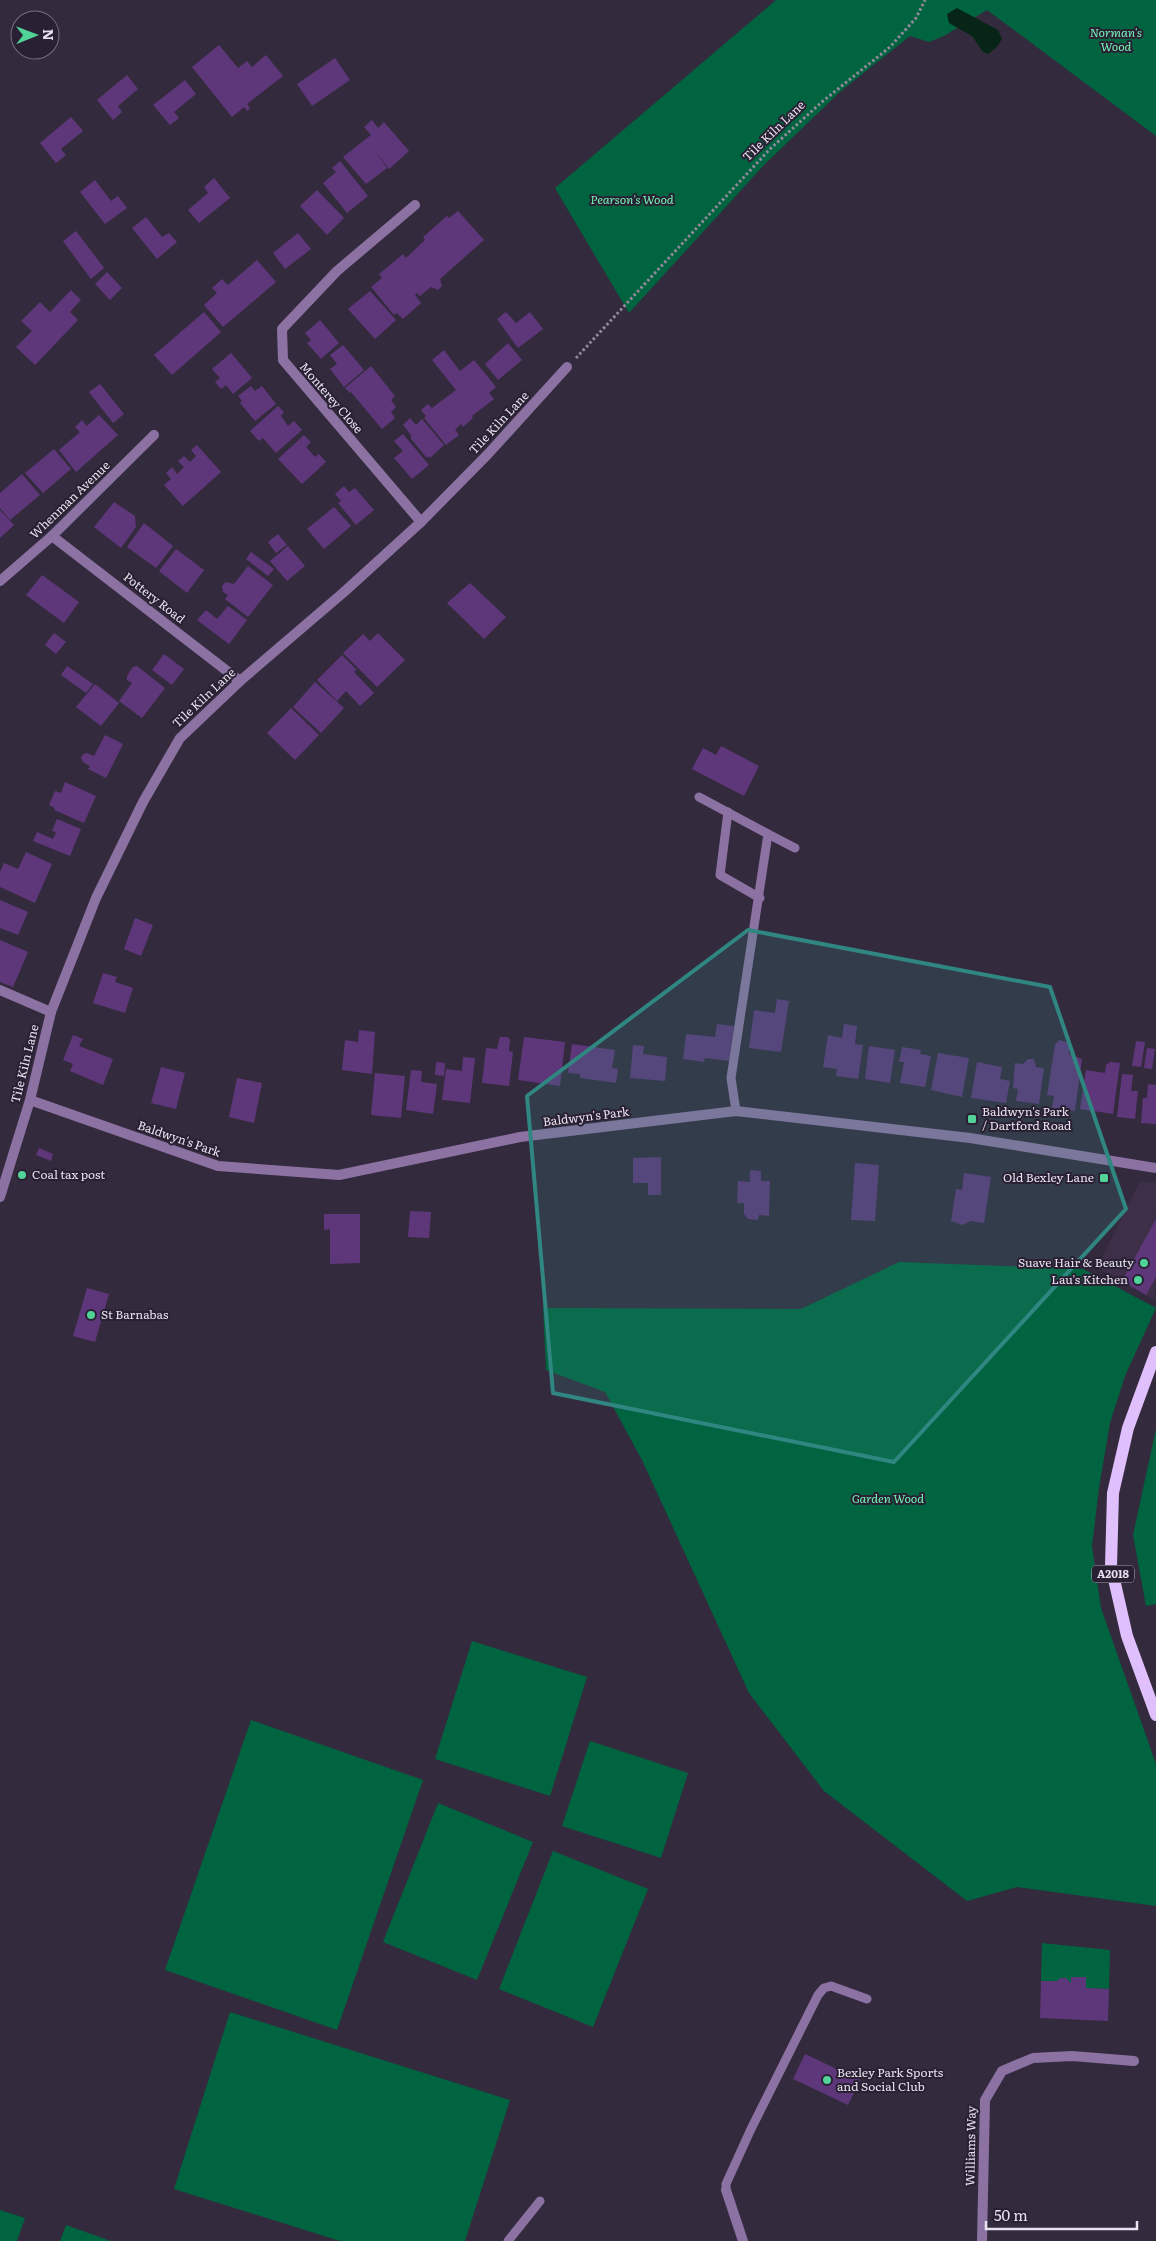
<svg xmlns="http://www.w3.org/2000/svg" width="1156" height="2241" font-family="Literata,serif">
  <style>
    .built { fill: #3d2f48 }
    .green { fill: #016440 }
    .water { fill: #062516 }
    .building { fill: #5e377b }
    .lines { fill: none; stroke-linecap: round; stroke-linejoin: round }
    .path { stroke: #928a9a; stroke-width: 3; stroke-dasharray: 2.5 2.5; stroke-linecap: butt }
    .lane { stroke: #8c72a3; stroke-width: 9 }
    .street { stroke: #8c72a3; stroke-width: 10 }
    .primary { stroke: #dfbffc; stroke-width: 12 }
    .marked { fill: #308681; fill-opacity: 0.2; stroke: #308681; stroke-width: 4; stroke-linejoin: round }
    .poi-dot { fill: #51d397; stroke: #2a2033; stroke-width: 2 }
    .labels { text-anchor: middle; stroke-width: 4; stroke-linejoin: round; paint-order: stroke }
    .shield { fill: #2a2033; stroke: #afa8b7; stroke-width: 1 }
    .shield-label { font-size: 11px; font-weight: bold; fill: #e8e2ef }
    .park-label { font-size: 12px; font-style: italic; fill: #74f4b5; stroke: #2a2033 }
    .street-label { font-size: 12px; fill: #e8e2ef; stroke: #2a2033 }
    .poi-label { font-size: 12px; fill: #e8e2ef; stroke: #2a2033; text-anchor: start }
  </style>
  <rect width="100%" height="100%" fill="#342a3d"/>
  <path class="built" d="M1140 1181 1156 1183 1155 1300 1097 1268Z"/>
  <g class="green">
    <path d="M776 0H1156V136L987 10 944 36 929 42 910 36 841 91 765 164 629 313 555 188Z"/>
    <path d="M899 1262 1083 1269 1156 1308 1125 1376 1110 1423 1099 1488 1092 1546 1101 1608 1156 1764V1906L1017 1887 967 1901 824 1791 749 1693 642 1460 605 1392 546 1370 543 1308 801 1309Z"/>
    <path d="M1156 1429V1604L1146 1606 1133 1535Z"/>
    <path d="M472 1641 587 1677 550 1796 435 1759Z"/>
    <path d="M251 1720 423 1780 337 2030 165 1970Z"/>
    <path d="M590 1741 688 1773 661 1858 562 1826Z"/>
    <path d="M438 1803 533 1842 477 1980 383 1942Z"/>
    <path d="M553 1851 648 1889 593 2027 499 1989Z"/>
    <path d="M1042 1943 1110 1950 1109 1989 1086 1988V1977H1072L1071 1983 1041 1981Z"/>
    <path d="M230 2012 510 2100 465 2241H340L174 2189Z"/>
    <path d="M0 2210 25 2218 17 2241H0Z"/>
    <path d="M66 2225 111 2241H60Z"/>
  </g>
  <path class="water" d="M957 8 998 30 1002 39 997 47 988 54 983 52 972 36 949 23 947 14Z"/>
  <g class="building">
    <path d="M219 45 238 68 247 61 252 67 266 55 283 76 247 104 250 108 247 111 244 107 232 117 192 67Z"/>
    <path d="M335 58 350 80 312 106 297 84Z"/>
    <path d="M127 75 138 89 118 106 122 112 113 120 97 100Z"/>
    <path d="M185 80 196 94 174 112 179 118 170 125 153 105Z"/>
    <path d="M71 117 83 131 61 149 66 155 56 163 40 143Z"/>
    <path d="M372 120 378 128 384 122 409 151 389 169 374 150 387 168 366 184 343 157 371 135 364 127Z"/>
    <path d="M340 161 368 196 347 213 323 183 336 172 332 168Z"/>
    <path d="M214 178 230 198 199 223 188 210 208 193 204 187Z"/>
    <path d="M95 180 111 201 118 196 127 208 105 224 80 192Z"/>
    <path d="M317 190 344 218 327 235 300 206Z"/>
    <path d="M458 211 484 240 440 279 442 286 438 290 431 287 420 296 417 293 415 295 421 303 403 319 397 313 394 315 371 287 382 278 379 274 403 254 406 258 425 240 423 237 447 216 449 218Z"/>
    <path d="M146 217 162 237 169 233 177 242 157 259 132 228Z"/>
    <path d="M76 231 104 268 91 279 63 241Z"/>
    <path d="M298 233 311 249 285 269 273 253Z"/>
    <path d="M257 260 276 282 223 327 204 305 217 293 212 288 222 279 228 285Z"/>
    <path d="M107 272 122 288 110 300 95 284Z"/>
    <path d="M71 290 81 300 70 312 78 320 35 365 16 347 32 331 21 321 40 302 50 312Z"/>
    <path d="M370 291 396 320 375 339 348 309Z"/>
    <path d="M204 312 221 332 172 375 154 355Z"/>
    <path d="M506 312 516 323 530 312 543 329 518 348 497 319Z"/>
    <path d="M320 320 339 343 321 359 307 343 311 340 305 333Z"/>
    <path d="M508 343 522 360 498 380 485 364Z"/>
    <path d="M343 345 364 370 344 387 330 369 337 364 330 355Z"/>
    <path d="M444 350 460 371 474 360 496 387 489 393 494 399 472 416 473 418 463 427 461 424 455 430 459 435 446 445 424 418 426 416 421 410 428 404 432 408 456 390 432 360Z"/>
    <path d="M231 353 252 378 233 394 226 385 221 389 215 382 220 378 212 369Z"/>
    <path d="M371 366 395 396 391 400 396 407 391 412 395 418 382 429 351 392 350 393 345 388Z"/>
    <path d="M100 384 124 414 113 423 89 392Z"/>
    <path d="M251 386 255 391 262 386 276 404 255 421 240 403 242 401 238 396Z"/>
    <path d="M278 406 284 412 281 416 288 426 294 421 302 430 276 453 263 438 259 441 250 431Z"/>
    <path d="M99 415 118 435 76 472 59 450 80 432 75 427 82 420 87 426Z"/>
    <path d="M410 418 416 425 422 419 444 445 430 458 429 456 427 458 411 439V435L403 425Z"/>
    <path d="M403 434 429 465 412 479 394 458 403 451 394 441Z"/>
    <path d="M304 435 311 442 306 447 315 457 319 454 326 462 302 484 278 459Z"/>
    <path d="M197 445 221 472 183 506 164 485 171 479 166 473 172 467 177 474 184 467 178 461 184 456 190 462 196 456 191 450Z"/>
    <path d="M54 449 71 469 43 493 25 473Z"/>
    <path d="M22 474 40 495 10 520 0 508V493Z"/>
    <path d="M344 486 349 492 355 488 374 510 356 525 338 503 341 501 335 494Z"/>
    <path d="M114 502 135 516 136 527 121 548 94 527Z"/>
    <path d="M334 507 351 526 324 549 307 529Z"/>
    <path d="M0 510 14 525 0 538Z"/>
    <path d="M144 523 173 546 156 568 127 547Z"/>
    <path d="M278 534 287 545 276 553 268 542Z"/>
    <path d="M288 546 305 566 287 581 270 561Z"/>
    <path d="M176 549 204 570 187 593 159 571Z"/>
    <path d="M251 552 274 569 268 576 246 559Z"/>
    <path d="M248 566 273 585 248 617 225 599 228 595 223 592 222 586 226 582 234 584Z"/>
    <path d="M42 575 79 602 64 623 26 595Z"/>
    <path d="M470 583 506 617 484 639 447 603Z"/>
    <path d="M228 606 247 620 229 644 197 620 206 610 217 619Z"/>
    <path d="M54 633 66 642 56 654 45 645Z"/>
    <path d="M378 633 405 660 377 687 343 653 363 634 370 641Z"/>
    <path d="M164 654 184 669 172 685 152 670Z"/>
    <path d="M342 655 357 670 354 672 374 693 360 706 346 691 337 701 317 680Z"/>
    <path d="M67 666 93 684 86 693 61 675Z"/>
    <path d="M137 666 165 688 142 718 119 701 132 683 127 680V676L133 667Z"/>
    <path d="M315 682 344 708 321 733 293 707Z"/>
    <path d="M95 684 119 703 101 726 76 707Z"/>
    <path d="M291 708 319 735 295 760 267 733Z"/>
    <path d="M105 735 123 744 106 778 88 769 90 766 83 762 81 758 83 754 87 753 94 756Z"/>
    <path d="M721 746 759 766 744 796 692 769 703 748 716 755Z"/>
    <path d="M65 782 96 796 84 823 54 810 55 808 49 805 55 791 61 793Z"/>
    <path d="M57 819 81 829 70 856 33 841 37 832 53 839 56 832 52 831Z"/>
    <path d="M26 852 52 864 35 903 0 887V872L4 863 18 869Z"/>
    <path d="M0 900 28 912 18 935 0 928Z"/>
    <path d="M135 918 153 925 141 956 124 949Z"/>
    <path d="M0 940 28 952 13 987 0 982Z"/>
    <path d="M103 973 117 977 115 982 133 988 125 1013 93 1003Z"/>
    <path d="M777 999 789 1001 781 1052 749 1048 754 1010 775 1013Z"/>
    <path d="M717 1024 734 1026 729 1061 705 1058 704 1062 683 1059 686 1034 715 1037Z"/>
    <path d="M844 1024 857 1026 855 1044 863 1045 858 1079 836 1076 837 1069 823 1067 828 1035 842 1038Z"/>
    <path d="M359 1030 375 1032 372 1074 342 1070 345 1040 358 1042Z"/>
    <path d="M73 1035 83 1039 79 1046 113 1059 103 1085 70 1071 73 1064 63 1060Z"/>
    <path d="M500 1037H508L510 1040 509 1051 513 1052 509 1086 482 1083 486 1048 497 1049Z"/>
    <path d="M524 1037 565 1042 560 1086 518 1080Z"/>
    <path d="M1059 1040 1070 1043 1069 1054 1082 1059 1075 1111 1052 1108 1054 1096 1047 1095 1055 1045Z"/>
    <path d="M1136 1041 1145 1042 1141 1067 1132 1066Z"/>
    <path d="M572 1044 615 1050 612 1068 618 1069 616 1083 580 1078V1074L568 1073Z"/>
    <path d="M633 1045 644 1046 643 1054 667 1057 665 1081 630 1078Z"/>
    <path d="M869 1046 895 1050 890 1083 865 1079Z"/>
    <path d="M902 1047 921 1050 920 1054 931 1056 925 1087 900 1083 904 1062H899Z"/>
    <path d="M1147 1048 1155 1049 1152 1069 1144 1068Z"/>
    <path d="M938 1053 969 1058 962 1097 931 1090Z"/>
    <path d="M463 1057 475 1058 470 1103 442 1100 446 1069 462 1071Z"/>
    <path d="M1028 1059H1034L1036 1067 1044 1068 1039 1104 1016 1101 1018 1089 1013 1088 1015 1063 1023 1064Z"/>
    <path d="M436 1062 445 1063 444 1076 435 1075Z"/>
    <path d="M977 1062 1002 1067 1000 1079 1010 1081 1006 1103 971 1098Z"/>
    <path d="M1110 1062 1120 1063 1113 1114 1080 1109 1086 1070 1105 1073 1106 1065Z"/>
    <path d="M161 1067 185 1073 176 1109 151 1103Z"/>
    <path d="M411 1070 422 1071 421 1082 437 1084 433 1114 406 1110Z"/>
    <path d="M375 1073 405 1076 401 1118 371 1115Z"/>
    <path d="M1122 1074 1133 1075 1131 1091H1138L1135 1119 1117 1117Z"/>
    <path d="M237 1078 262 1083 254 1123 229 1117Z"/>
    <path d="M1148 1084 1156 1085V1124L1141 1123 1143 1098H1147Z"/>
    <path d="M39 1148 53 1154 51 1161 36 1155Z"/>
    <path d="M661 1157V1195H648V1183H633V1158Z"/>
    <path d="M855 1163 879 1165 875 1221 851 1220Z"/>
    <path d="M750 1170 761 1171V1181H770L769 1216 759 1215 758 1220 748 1219 744 1214V1203H737L738 1181 750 1182Z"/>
    <path d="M964 1173 991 1177 984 1223 971 1221 962 1225 951 1221 956 1189 962 1190Z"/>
    <path d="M410 1211 431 1212 429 1238 408 1237Z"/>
    <path d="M324 1214H360V1263L330 1264V1229L324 1230Z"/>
    <path d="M1156 1219V1277L1146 1295 1122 1281Z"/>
    <path d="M87 1288 109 1294 95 1342 73 1336Z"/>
    <path d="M1071 1977H1086V1988L1109 1989 1108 2021 1040 2018 1041 1981H1057L1060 1978H1066L1071 1983Z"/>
    <path d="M805 2054 860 2080 848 2105 793 2079Z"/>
  </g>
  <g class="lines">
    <path class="path" d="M576 358 770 149 823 101 890 47 916 18 925 0"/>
    <g class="lane">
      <path d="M699 797 768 834 731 1078 736 1111"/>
      <path d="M728 812 720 875 760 898"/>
      <path d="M768 834 795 848"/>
      <path d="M726 2190V2184L751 2129 818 1995 824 1988 831 1986 867 1999"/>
      <path d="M508 2241 540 2201"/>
    </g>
    <g class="street">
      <path d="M415 205 337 271 282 329 283 360 421 522"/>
      <path d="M52 536 240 681"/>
      <path d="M0 581 52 536 154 435"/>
      <path d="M0 990 51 1012"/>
      <path d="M30 1100 218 1166 339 1175 520 1137 736 1111 970 1138 1156 1168"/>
      <path d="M0 1197 30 1100 51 1012 96 898 143 802 180 738 240 681 344 592 421 522 488 454 567 367"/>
      <path d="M726 2190 743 2241"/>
      <path d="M982 2241 985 2100 1002 2071 1033 2058 1072 2056 1134 2061"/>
    </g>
    <path class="primary" d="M1156 1352 1128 1428 1113 1493 1111 1566 1127 1636 1156 1715"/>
  </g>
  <path class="marked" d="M748 930 1050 987 1126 1209 894 1462 553 1393 527 1096Z"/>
  <g class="poi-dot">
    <rect x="967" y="1114" width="10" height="10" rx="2.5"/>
    <circle cx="22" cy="1175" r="5"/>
    <rect x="1099" y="1173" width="10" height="10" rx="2.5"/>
    <circle cx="1144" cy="1263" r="5"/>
    <circle cx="1138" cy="1280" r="5"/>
    <circle cx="91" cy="1315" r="5"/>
    <circle cx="827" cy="2080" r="5"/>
  </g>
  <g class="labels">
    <rect class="shield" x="1092" y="1565.5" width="42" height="17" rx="4"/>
    <g class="shield-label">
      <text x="1113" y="1578">A2018</text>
    </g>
    <g class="park-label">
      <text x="1116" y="37">Norman's<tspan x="1116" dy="14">Wood</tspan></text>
      <text x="632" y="204">Pearson's Wood</text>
      <text x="888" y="1503">Garden Wood</text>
    </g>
    <g class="street-label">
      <text transform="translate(774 131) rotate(-44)" y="4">Tile Kiln Lane</text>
      <text transform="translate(331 398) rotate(49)" y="4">Monterey Close</text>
      <text transform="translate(499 423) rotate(-47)" y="4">Tile Kiln Lane</text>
      <text transform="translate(70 500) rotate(-44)" y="4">Whenman Avenue</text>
      <text transform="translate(154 598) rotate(38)" y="4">Pottery Road</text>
      <text transform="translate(204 698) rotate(-43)" y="4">Tile Kiln Lane</text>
      <text transform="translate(25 1064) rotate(-76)" y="4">Tile Kiln Lane</text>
      <text transform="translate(586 1117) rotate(-7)" y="4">Baldwyn's Park</text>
      <text transform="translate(179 1139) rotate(19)" y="4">Baldwyn's Park</text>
      <text transform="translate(971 2146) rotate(-89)" y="4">Williams Way</text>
    </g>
    <g class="poi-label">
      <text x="982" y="1116">Baldwyn's Park<tspan x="982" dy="14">/ Dartford Road</tspan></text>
      <text x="32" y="1179">Coal tax post</text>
      <text x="1094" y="1182" text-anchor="end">Old Bexley Lane</text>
      <text x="1134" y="1267" text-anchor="end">Suave Hair &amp; Beauty</text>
      <text x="1128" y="1284" text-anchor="end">Lau's Kitchen</text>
      <text x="101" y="1319">St Barnabas</text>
      <text x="837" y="2077">Bexley Park Sports<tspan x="837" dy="14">and Social Club</tspan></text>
    </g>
  </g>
  <g transform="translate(35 35) rotate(89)"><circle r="24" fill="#2a2033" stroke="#766e7e"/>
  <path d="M0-4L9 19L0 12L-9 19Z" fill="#51d397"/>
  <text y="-8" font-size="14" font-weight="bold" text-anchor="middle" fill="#e8e2ef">N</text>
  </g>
  <path d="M986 2221v8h151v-8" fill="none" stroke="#e8e2ef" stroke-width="2.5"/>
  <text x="994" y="2221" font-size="15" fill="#e8e2ef" stroke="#2a2033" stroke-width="4" paint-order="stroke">50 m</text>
</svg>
